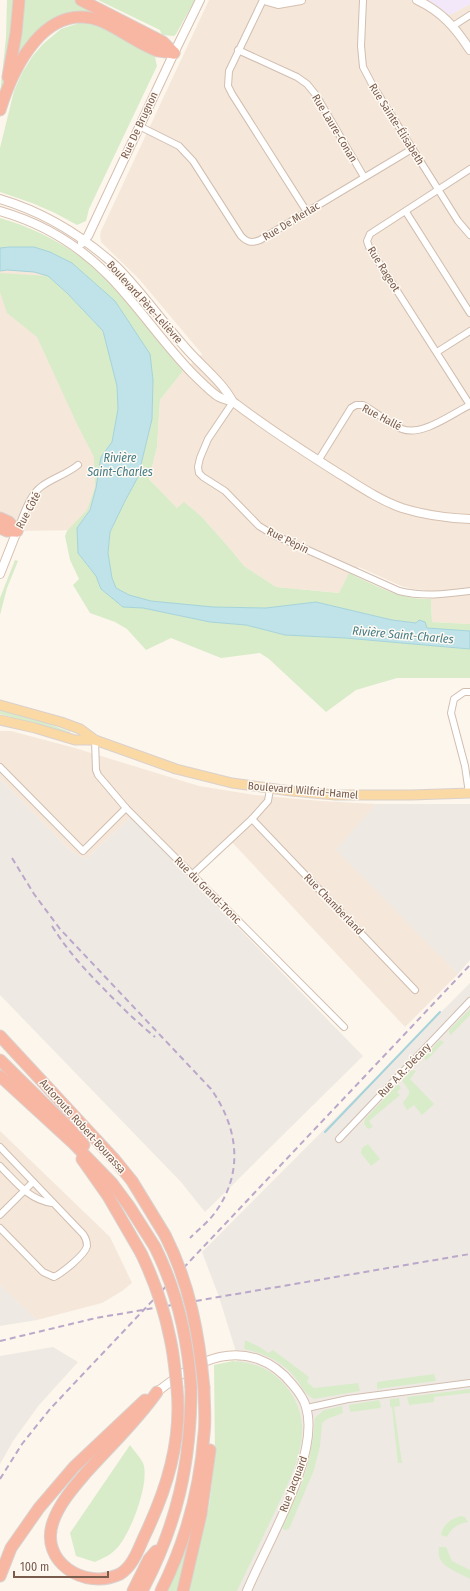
<svg xmlns="http://www.w3.org/2000/svg" width="470" height="1591" font-family="'Fira Sans Condensed',sans-serif">
  <style>
    .residential { fill: #f5e8da }
    .industrial { fill: #efe9e4 }
    .education { fill: #f3e8fa }
    .green { fill: #d8ecc9 }
    .water { fill: #bfe3e8; stroke: #a5d3da }
    .lines { fill: none; stroke-linecap: round; stroke-linejoin: round }
    .stream { stroke: #a5d3da; stroke-width: 2 }
    .street-casing { stroke: #d1beb0; stroke-width: 8 }
    .secondary-casing { stroke: #d6c0b0; stroke-width: 10 }
    .primary-casing { stroke: #dad1cd; stroke-width: 11 }
    .highway-casing { stroke: #dad1cd; stroke-width: 13 }
    .street { stroke: #fff; stroke-width: 6 }
    .secondary { stroke: #fff; stroke-width: 8 }
    .primary { stroke: #fbd9a5; stroke-width: 9 }
    .highway { stroke: #f7b7a3; stroke-width: 11 }
    .rail { stroke: #b9a8c9; stroke-width: 2; stroke-dasharray: 6 4; stroke-linecap: butt }
    .highway-bridge-casing { stroke: #dad1cd; stroke-width: 13; stroke-linecap: butt }
    .highway-bridge { stroke: #f7b7a3; stroke-width: 11 }
    .labels { text-anchor: middle; stroke-width: 3; stroke-linejoin: round; paint-order: stroke }
    .street-label { font-size: 11px; fill: #7a5c4d; stroke: #fffaf3 }
    .water-label { font-size: 12px; font-style: italic; fill: #437c86; stroke: #fffaf3 }
  </style>
  <rect width="100%" height="100%" fill="#fdf6ec"/>
  <g class="residential">
    <path d="M209 0H427L446 13 452 14 470 4V624L432 622 431 599 425 590 413 589 401 586 359 567 349 574 339 593 276 587 244 566 232 551 202 517 178 509 149 479 157 447 160 400 183 371 202 354 139 279 101 242 100 236 101 231Z"/>
    <path d="M0 264 44 265 124 468 84 530 17 531 0 518Z"/>
    <path d="M0 731H11L75 748 199 786 255 795 321 801 376 804 337 850 458 974 405 1027 230 840 193 874 131 817 86 859 72 852 0 779Z"/>
    <path d="M0 1131 110 1237 132 1283 122 1291 102 1303 37 1320 0 1285Z"/>
  </g>
  <g class="industrial">
    <path d="M0 779 72 852 86 859 131 817 363 1056 205 1212 181 1182 0 995Z"/>
    <path d="M376 804H470V960L458 974 336 850Z"/>
    <path d="M470 983V1591H201L234 1426 237 1355 219 1297 202 1252Z"/>
    <path d="M0 1285 37 1320 0 1326Z"/>
    <path d="M53 1347 78 1362 39 1405 13 1441 0 1464V1356Z"/>
  </g>
  <path class="education" d="M427 0H470V4L452 14 449 15Z"/>
  <g class="green">
    <path d="M7 0H17L14 36 2 94H0L6 37Z"/>
    <path d="M21 0H74L94 10 100 17 75 14 16 60Z"/>
    <path d="M98 0H195L176 34 174 36 162 35 160 30Z"/>
    <path d="M79 23C107 24 128 40 152 53L155 57 157 66 89 209 86 221 77 225 55 213 32 203 0 192V148L14 91 22 73 32 57 43 44 61 29Z"/>
    <path d="M0 218C46 231 91 258 122 295 143 320 163 346 183 371L160 400 157 447 149 479 177 508 184 502 202 517 232 551 244 566 276 587 339 593 349 573C376 586 401 600 431 599L432 622 470 624V631L427 628 416 623 392 620 316 602 266 608 213 607 151 601 129 595 116 588 112 578 108 553 110 532 125 501 138 477 152 419 153 380 150 354 115 301 72 263 34 247 0 248Z"/>
    <path d="M0 273 48 276 67 293 103 331 117 386 118 409 112 442 101 457 96 488 89 510 77 528 78 553 96 576 101 589 123 607 143 608 210 622 246 625 285 635 345 638 470 649V678H397L356 690 326 712 269 659 260 653 221 658 171 638 146 650 127 629 115 622 90 613 73 585 79 579 70 560 65 536 67 531 87 510 95 487 94 457 76 422 37 337 7 313 0 292Z"/>
    <path d="M15 560 18 561 7 588 0 615V598Z"/>
    <path d="M0 709 34 718 70 732V734L0 714Z"/>
    <path d="M470 1009V1015L451 1035 449 1033V1030Z"/>
    <path d="M440 1040 444 1042 426 1061 424 1057Z"/>
    <path d="M412 1070 416 1071 410 1079 434 1104 422 1115 414 1105 407 1110 403 1103C413 1089 410 1094 402 1080Z"/>
    <path d="M398 1084 401 1088 397 1092 400 1095 369 1121 373 1127 368 1129 364 1124 365 1119Z"/>
    <path d="M368 1144 380 1159 371 1166 361 1153 362 1148Z"/>
    <path d="M245 1340C253 1344 261 1347 268 1353L273 1350 309 1377 307 1382 314 1388 358 1383 360 1391 314 1399C304 1394 301 1384 294 1376 281 1361 263 1353 244 1349Z"/>
    <path d="M233 1361C254 1363 270 1368 284 1384 294 1395 301 1410 302 1425 304 1457 283 1494 270 1522 259 1545 248 1568 237 1591H188L209 1506 215 1456 214 1365Z"/>
    <path d="M434 1374 436 1381 377 1389V1382Z"/>
    <path d="M470 1389V1393L434 1397V1402L409 1405 407 1397Z"/>
    <path d="M399 1398 400 1406 394 1407 402 1463H398L392 1408 390 1406V1400L391 1399Z"/>
    <path d="M379 1400 381 1406 380 1408 351 1412 350 1411 349 1405Z"/>
    <path d="M342 1406 343 1413 327 1419 322 1423 320 1446 314 1470 289 1529 285 1530 283 1529V1525L301 1485 307 1467 313 1439 315 1418 324 1410Z"/>
    <path d="M130 1445C134 1451 140 1457 143 1463 151 1482 129 1539 114 1551 109 1556 101 1559 95 1562L76 1556 70 1533Z"/>
    <path d="M461 1516 465 1517 468 1522C458 1524 452 1527 447 1537L441 1535C442 1525 452 1518 461 1516Z"/>
    <path d="M190 1537 179 1591H167L178 1569Z"/>
    <path d="M439 1547H446L452 1561 470 1570V1579C457 1571 435 1567 439 1547Z"/>
  </g>
  <path class="water" d="M9 247H34L50 252 72 263 115 301 150 354 153 380 152 419 138 477 125 501 110 532 108 553 112 578 116 588 129 595 151 601 213 607 266 608 316 602 392 620 416 623 419 620 425 622 427 628 470 631V649L345 638 285 635 246 625 210 622 143 608 123 607 101 589 96 576 78 553 77 528 90 510 96 488 101 457 112 442 118 409 117 386 103 331 67 293 48 276 34 272 7 270 0 271V248Z"/>
  <g class="lines">
    <path class="stream" d="M325 1132 440 1012"/>
    <defs>
      <g id="street">
        <path d="M263 0 229 71 228 86 232 94 307 212"/>
        <path d="M363 0 361 46 363 67 373 86 458 221 470 235"/>
        <path d="M453 26 470 15"/>
        <path d="M238 50 297 77 307 84 316 95 364 177"/>
        <path d="M139 126 179 146 193 161 241 236C248 243 252 243 260 240L412 149"/>
        <path d="M470 169 370 234 367 241 369 247 470 405"/>
        <path d="M406 212 470 313"/>
        <path d="M437 352 470 331"/>
        <path d="M233 402 208 439 200 458 198 467 199 473 203 477 225 491 259 526 272 534 399 591C423 597 446 594 470 591"/>
        <path d="M318 461 351 408 356 405H363C376 412 388 423 402 429 422 437 453 413 470 405"/>
        <path d="M17 531C23 517 29 495 42 486 53 478 67 474 78 465"/>
        <path d="M95 740 96 770 98 775 126 808 344 1027"/>
        <path d="M0 767 83 851 126 808"/>
        <path d="M469 793 465 766 451 713 454 699 464 692H470"/>
        <path d="M252 819 415 990"/>
        <path d="M193 874 252 819 268 801 270 789"/>
        <path d="M339 1139 470 1001"/>
        <path d="M0 1147 83 1234C86 1238 87 1242 87 1246 85 1255 62 1273 54 1277L43 1272 0 1228"/>
        <path d="M0 1166C16 1182 29 1200 52 1203"/>
        <path d="M0 1215 33 1182"/>
        <path d="M307 1408 348 1399 470 1383"/>
      </g>
      <g id="secondary">
        <path d="M264 0 278 4 301 0"/>
        <path d="M417 0C442 12 455 27 470 50"/>
        <path d="M0 199C44 212 83 236 117 267 141 291 161 320 184 346 200 365 221 380 233 402"/>
        <path d="M0 211C42 223 79 245 110 277 139 307 163 343 192 373 198 379 213 394 219 397 225 400 231 400 236 404 269 429 303 451 338 473 359 486 379 500 402 508 424 515 447 518 470 519"/>
        <path d="M82 243 88 236 174 53 200 0"/>
        <path d="M0 574 17 531"/>
        <path d="M157 1392C186 1369 220 1346 258 1359 272 1364 283 1373 292 1384 298 1391 304 1399 306 1407 321 1455 266 1545 247 1591"/>
      </g>
      <g id="primary">
        <path d="M0 705 61 722 80 729 95 740 176 769 232 783 291 791 336 795H411L470 793"/>
        <path d="M0 720 35 728 75 740H95"/>
      </g>
      <g id="highway">
        <path d="M81 0 163 42 174 53"/>
        <path d="M8 77 16 33 19 0"/>
        <path d="M0 110C13 68 45 0 101 21 120 29 140 45 158 51 163 52 169 52 174 53"/>
        <path d="M0 518 9 522 17 531"/>
        <path d="M0 528 7 531H17"/>
        <path d="M0 1036 115 1160 132 1181 165 1235"/>
        <path d="M0 1060 70 1129 84 1145"/>
        <path d="M0 1076 73 1143 112 1183 129 1206 155 1247"/>
        <path d="M82 1159 108 1196 141 1253"/>
        <path d="M157 1392C137 1421 109 1447 85 1474 73 1488 59 1504 53 1522 39 1561 84 1591 120 1574 133 1566 138 1550 144 1537 167 1489 182 1441 177 1388"/>
        <path d="M0 1576 11 1548 39 1508 74 1467 145 1400"/>
        <path d="M133 1591 149 1559 156 1551"/>
        <path d="M142 1591C177 1525 191 1463 191 1388"/>
        <path d="M161 1591C186 1541 200 1490 204 1434 206 1419 204 1403 204 1388"/>
        <path d="M183 1591 201 1514 210 1450"/>
      </g>
    </defs>
    <use href="#street" class="street-casing"/>
    <use href="#secondary" class="secondary-casing"/>
    <use href="#primary" class="primary-casing"/>
    <use href="#highway" class="highway-casing"/>
    <use href="#street" class="street"/>
    <use href="#secondary" class="secondary"/>
    <use href="#primary" class="primary"/>
    <use href="#highway" class="highway"/>
    <g class="rail">
      <path d="M12 858 34 894 60 929 211 1089C239 1129 244 1174 214 1214 207 1223 198 1230 190 1238"/>
      <path d="M52 926C67 950 85 970 105 990 121 1007 137 1022 155 1037"/>
      <path d="M0 1341 96 1318 470 1254"/>
      <path d="M0 1479 22 1444 50 1409 470 965"/>
    </g>
    <defs>
      <g id="highway-bridge">
        <path d="M165 1235C190 1284 199 1335 204 1388"/>
        <path d="M155 1247C177 1291 188 1339 191 1388"/>
        <path d="M141 1253C154 1280 164 1308 170 1338 174 1355 175 1371 177 1388"/>
      </g>
    </defs>
    <use href="#highway-bridge" class="highway-bridge-casing"/>
    <use href="#highway-bridge" class="highway-bridge"/>
  </g>
  <g class="labels">
    <g class="street-label">
      <text transform="translate(397 124) rotate(58)" y="4">Rue Sainte-Élisabeth</text>
      <text transform="translate(139 125) rotate(-65)" y="4">Rue De Brugnon</text>
      <text transform="translate(335 128) rotate(59)" y="4">Rue Laure-Conan</text>
      <text transform="translate(291 221) rotate(-31)" y="4">Rue De Merlac</text>
      <text transform="translate(384 269) rotate(58)" y="4">Rue Rageot</text>
      <text transform="translate(145 302) rotate(48)" y="4">Boulevard Père-Lelièvre</text>
      <text transform="translate(382 417) rotate(28)" y="4">Rue Hallé</text>
      <text transform="translate(28 510) rotate(-62)" y="4">Rue Côté</text>
      <text transform="translate(288 540) rotate(26)" y="4">Rue Pépin</text>
      <text transform="translate(303 790) rotate(5)" y="4">Boulevard Wilfrid-Hamel</text>
      <text transform="translate(208 890) rotate(45)" y="4">Rue du Grand-Tronc</text>
      <text transform="translate(334 904) rotate(46)" y="4">Rue Chamberland</text>
      <text transform="translate(404 1070) rotate(-46)" y="4">Rue A.R.-Décary</text>
      <text transform="translate(83 1126) rotate(48)" y="4">Autoroute Robert-Bourassa</text>
      <text transform="translate(293 1484) rotate(-69)" y="4">Rue Jacquard</text>
    </g>
    <g class="water-label">
      <text x="120" y="462">Rivière<tspan x="120" dy="14">Saint-Charles</tspan></text>
      <text transform="translate(403 635) rotate(5)" y="4">Rivière Saint-Charles</text>
    </g>
  </g>
  <path d="M14 1571v6h94v-6" fill="none" stroke="#7a5c4d" stroke-width="2"/>
  <text x="20" y="1571" font-size="12" fill="#7a5c4d" stroke="#fffaf3" stroke-width="3" paint-order="stroke">100 m</text>
</svg>
